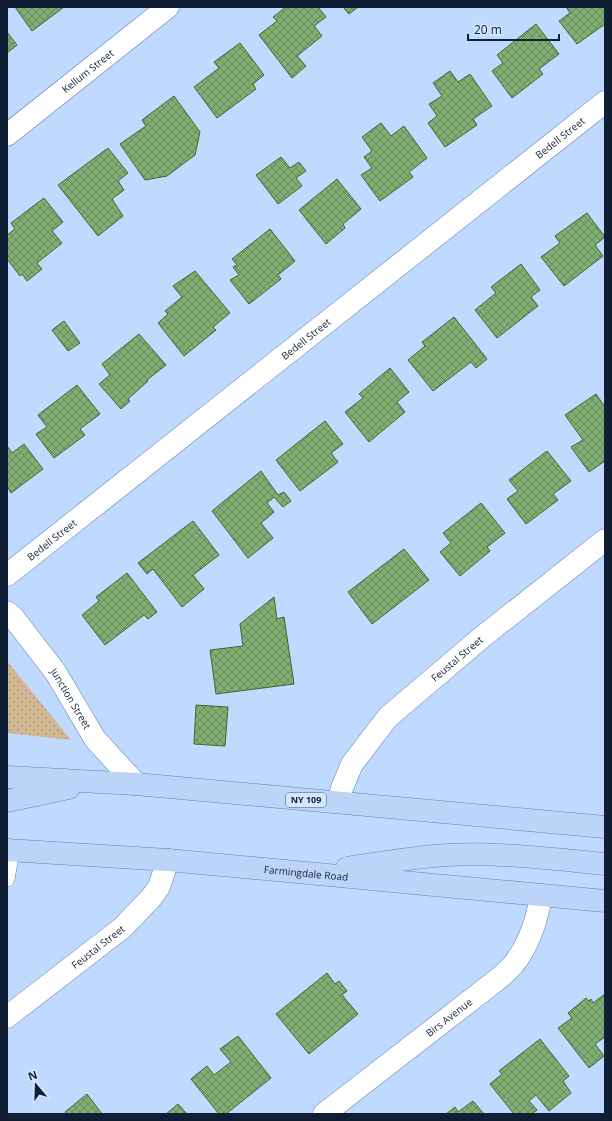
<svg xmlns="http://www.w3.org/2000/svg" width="612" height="1121" font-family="'Open Sans',sans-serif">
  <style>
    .grass { fill: url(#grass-dots) }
    .building { fill: url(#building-cross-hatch); stroke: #3e682f }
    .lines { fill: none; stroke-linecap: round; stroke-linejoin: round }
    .lane-casing { stroke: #577db6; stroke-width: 16 }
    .street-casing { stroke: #577db6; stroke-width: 23 }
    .primary-casing { stroke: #6382b1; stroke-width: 23 }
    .lane { stroke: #fff; stroke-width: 15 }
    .street { stroke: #fff; stroke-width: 22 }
    .primary { stroke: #bcd4f8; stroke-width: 22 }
    .labels { text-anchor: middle; stroke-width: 4; stroke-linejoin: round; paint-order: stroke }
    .shield { fill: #d5e6ff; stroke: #4b5b72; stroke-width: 1 }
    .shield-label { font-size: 9px; font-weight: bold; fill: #101f36 }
    .street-label { font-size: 10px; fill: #101f36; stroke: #d5e6ff }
  </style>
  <defs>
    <pattern id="grass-dots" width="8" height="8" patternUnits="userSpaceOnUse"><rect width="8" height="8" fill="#d1b893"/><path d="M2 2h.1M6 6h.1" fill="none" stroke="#b29e7f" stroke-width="1.8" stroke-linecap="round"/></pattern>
    <pattern id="building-cross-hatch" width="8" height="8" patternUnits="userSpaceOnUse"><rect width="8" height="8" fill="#80ad71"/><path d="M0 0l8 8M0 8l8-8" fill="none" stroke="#678c5e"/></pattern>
  </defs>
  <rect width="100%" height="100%" fill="#c0d9fe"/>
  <path class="grass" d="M7 661 71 740 7 733Z"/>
  <g class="building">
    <path d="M15 7H64L32 31Z"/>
    <path d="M286 7H318L326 17 314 26 322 36 297 56 306 66 292 78 259 35 277 21 273 17Z"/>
    <path d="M343 7H358L349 14Z"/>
    <path d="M566 7H605V24L577 44 559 21 570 13Z"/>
    <path d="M536 24 559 54 539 69 543 74 512 98 492 71 503 63 497 55Z"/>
    <path d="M7 32 17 45 7 53Z"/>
    <path d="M240 43 264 75 253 84 256 89 217 118 194 87 219 68 214 62Z"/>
    <path d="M450 71 458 82 470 74 492 106 473 119 477 125 445 147 428 123 437 116 429 104 442 96 433 83Z"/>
    <path d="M174 96 200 132 195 155 167 176 145 180 120 144 146 126 142 120Z"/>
    <path d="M381 123 391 136 404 126 427 158 409 172 413 177 380 201 361 175 372 168 364 157 372 151 362 137Z"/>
    <path d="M108 148 128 173 118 181 124 190 112 199 123 216 98 236 58 185Z"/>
    <path d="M281 157 290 168 299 162 306 171 296 178 302 186 278 204 256 175Z"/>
    <path d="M337 179 361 209 343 224 345 228 326 244 299 210Z"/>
    <path d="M44 198 63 222 52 231 62 243 37 263 42 269 27 281 22 274 20 276 7 259V235L15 229 11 223Z"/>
    <path d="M587 213 605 237 595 245 603 256 564 286 541 257 560 243 555 236Z"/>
    <path d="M270 229 295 261 278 275 281 279 249 304 230 280 239 275 233 267 237 265 232 259Z"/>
    <path d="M521 264 540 290 531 297 538 306 497 338 475 310 496 293 491 287Z"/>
    <path d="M195 271 230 313 213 327 216 330 184 356 158 323 168 314 165 311 182 297 173 286Z"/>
    <path d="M454 317 487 359 476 368 471 362 433 391 408 360 425 346 422 342Z"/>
    <path d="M64 321 80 343 68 351 52 330Z"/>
    <path d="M139 334 166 365 147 380 148 381 128 399 130 401 121 409 99 384 110 375 102 364Z"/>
    <path d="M390 368 409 392 397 402 405 412 369 442 345 412 363 398 359 394Z"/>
    <path d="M77 385 100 414 80 429 85 435 54 458 36 434 47 427 38 415Z"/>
    <path d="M596 394 605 407V461L589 472 571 447 583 440 565 415Z"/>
    <path d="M325 421 343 444 331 453 338 462 300 491 276 460Z"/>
    <path d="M24 444 43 469 11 493 8 488 7 489V446L12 453Z"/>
    <path d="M547 451 571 481 553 494 558 500 526 524 507 499 518 491 509 480Z"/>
    <path d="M261 471 278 495 284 492 291 501 283 507 274 497 267 503 274 512 261 523 273 538 248 558 212 511Z"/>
    <path d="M481 503 505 533 487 547 490 551 460 576 440 552 451 543 443 533Z"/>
    <path d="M193 521 219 555 193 575 204 589 182 607 153 569 147 574 138 563Z"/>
    <path d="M404 549 429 580 372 624 348 592Z"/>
    <path d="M127 573 157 612 148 619 144 615 105 645 82 615 99 601 96 597Z"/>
    <path d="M274 597 277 619 284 617 294 684 216 694 210 650 243 646 240 624Z"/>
    <path d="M196 705 228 707 225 746 194 744Z"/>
    <path d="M327 973 335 984 339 981 347 991 342 995 358 1014 309 1054 276 1014Z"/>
    <path d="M605 994V1037L595 1044 604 1056 589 1068 558 1028 572 1018 568 1013 586 998 589 1001 591 999 593 1003Z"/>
    <path d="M238 1036 271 1078 226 1114H219L191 1079 207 1066 214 1075 231 1062 220 1049Z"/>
    <path d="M540 1039 569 1076 563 1081 571 1093 549 1111 536 1095 529 1101 537 1110 532 1114H514L490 1084 502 1074 499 1071Z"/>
    <path d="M87 1094 102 1114H66L65 1112Z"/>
    <path d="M473 1101 484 1114H446L455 1107 458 1112Z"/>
    <path d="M178 1104 187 1114H166Z"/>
  </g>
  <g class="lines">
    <defs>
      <path id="lane" d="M7 879 12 850"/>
      <g id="street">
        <path id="s1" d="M7 135 168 7"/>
        <path id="s2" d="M7 575 605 102"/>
        <path id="s3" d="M7 612 13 617 56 673 95 739 136 784"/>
        <path id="s4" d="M338 802 342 788 352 764 388 717 481 638 605 540"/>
        <path id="s5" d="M7 1017 122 928 151 898 159 887 168 860"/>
        <path id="s6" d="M324 1114 489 986C497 980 506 973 513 965 529 945 537 921 541 895"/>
      </g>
      <g id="primary">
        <path d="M7 777 136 784 605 827"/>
        <path d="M7 801 69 788"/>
        <path id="s7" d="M7 850 168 860 605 901"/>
        <path d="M347 868C380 863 414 857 447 855 500 852 553 859 605 864"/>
      </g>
    </defs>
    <use href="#lane" class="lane-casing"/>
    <use href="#street" class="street-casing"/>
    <use href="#primary" class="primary-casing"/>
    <use href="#lane" class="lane"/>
    <use href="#street" class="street"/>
    <use href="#primary" class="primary"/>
  </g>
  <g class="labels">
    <rect class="shield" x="286" y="793" width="40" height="14" rx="3"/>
    <g class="shield-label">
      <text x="306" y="803">NY 109</text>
    </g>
    <g class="street-label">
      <text dy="4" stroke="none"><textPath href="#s1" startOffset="103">Kellum Street</textPath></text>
      <text dy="4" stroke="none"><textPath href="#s2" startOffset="705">Bedell Street</textPath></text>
      <text dy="4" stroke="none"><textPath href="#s2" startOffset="381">Bedell Street</textPath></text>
      <text dy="4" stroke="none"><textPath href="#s2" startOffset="57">Bedell Street</textPath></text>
      <text dy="4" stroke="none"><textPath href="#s4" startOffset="190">Feustal Street</textPath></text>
      <text dy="4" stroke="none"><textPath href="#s3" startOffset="108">Junction Street</textPath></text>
      <text dy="4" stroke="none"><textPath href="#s7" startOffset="300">Farmingdale Road</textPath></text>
      <text dy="4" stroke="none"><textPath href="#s5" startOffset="115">Feustal Street</textPath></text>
      <text dy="4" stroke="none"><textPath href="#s6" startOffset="158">Birs Avenue</textPath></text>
    </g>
  </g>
  <rect width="612" height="1121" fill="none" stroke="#101f36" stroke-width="16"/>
  <g transform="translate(36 1085) rotate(341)" stroke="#d5e6ff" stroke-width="3" paint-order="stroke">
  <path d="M0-3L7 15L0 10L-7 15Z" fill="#101f36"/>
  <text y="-6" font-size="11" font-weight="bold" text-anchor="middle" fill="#101f36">N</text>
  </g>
  <path d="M468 34v6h91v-6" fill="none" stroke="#101f36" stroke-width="2"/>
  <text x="474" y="34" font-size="12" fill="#101f36" stroke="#d5e6ff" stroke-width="3" paint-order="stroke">20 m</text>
</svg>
